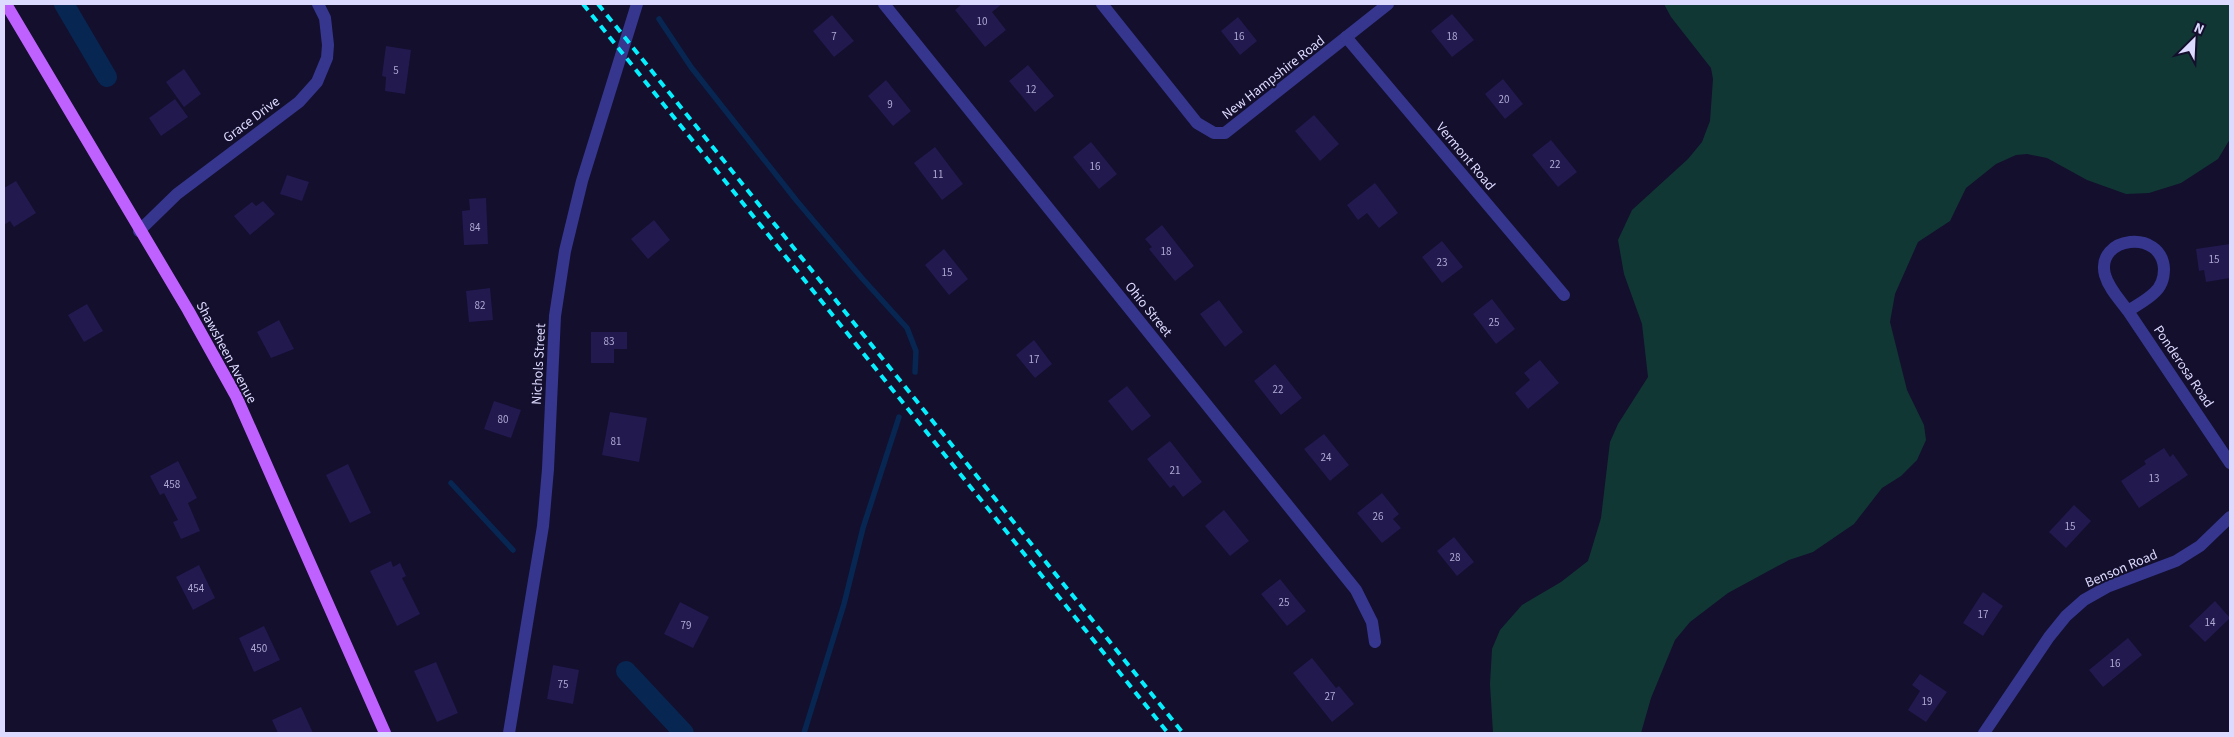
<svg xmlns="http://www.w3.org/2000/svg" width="2234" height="737" font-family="'Source Sans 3',sans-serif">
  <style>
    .green { fill: #113735 }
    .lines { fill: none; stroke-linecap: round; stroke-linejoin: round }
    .stream { stroke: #082652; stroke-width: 5.5 }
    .canal { stroke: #082652; stroke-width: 20 }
    .building { fill: #22194f }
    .minor { stroke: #36368f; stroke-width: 12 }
    .major { stroke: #bf61ff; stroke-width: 12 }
    .rail { stroke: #06efff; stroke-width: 4; stroke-dasharray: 8 6; stroke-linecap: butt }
    .labels { text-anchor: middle; stroke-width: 4; stroke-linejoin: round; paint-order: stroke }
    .number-label { font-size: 11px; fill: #aeaad3 }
    .street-label { font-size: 14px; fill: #dddaff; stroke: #130f2d }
  </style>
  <rect width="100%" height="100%" fill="#130f2d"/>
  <path class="green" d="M1664 4H2230V139L2218 159 2181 183 2149 193 2126 194 2087 180 2047 158 2027 154 2016 155 1996 164 1966 188 1950 221 1918 242 1895 294 1890 322 1907 390 1924 425 1926 440 1917 460 1901 476 1882 488 1854 524 1813 552 1789 560 1728 593 1690 622 1675 640 1651 698 1641 733H1493L1490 684 1492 649 1500 630 1522 605 1561 582 1588 561 1601 518 1610 442 1618 424 1648 377 1642 324 1624 274 1618 240 1632 210 1688 159 1702 142 1710 121 1713 79 1711 68 1671 17Z"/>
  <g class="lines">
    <g class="stream">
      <path d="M659 19 691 67 796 200 861 277 907 328 916 351 915 372"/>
      <path d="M451 483 513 550"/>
      <path d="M804 733 844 604 863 528 899 417"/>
    </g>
    <g class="canal">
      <path d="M64 4 107 77"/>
      <path d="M626 671 684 733"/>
    </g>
  </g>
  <g class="building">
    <path d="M962 4H1002L992 12 1006 30 985 47 955 10Z"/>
    <path d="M1452 14 1474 40 1452 57 1431 31Z"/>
    <path d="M832 15 854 41 834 57 813 31Z"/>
    <path d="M1238 17 1257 41 1240 55 1221 31Z"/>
    <path d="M386 46 411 50 405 94 385 91 386 77 382 76Z"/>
    <path d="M1028 65 1054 96 1035 112 1009 81Z"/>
    <path d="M184 69 201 94 184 107 166 82Z"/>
    <path d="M1503 79 1523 104 1505 119 1485 94Z"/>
    <path d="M886 80 911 111 893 126 868 96Z"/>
    <path d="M175 99 188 117 161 136 149 118Z"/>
    <path d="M1314 115 1339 144 1320 161 1295 131Z"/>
    <path d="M1551 140 1577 172 1558 187 1532 155Z"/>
    <path d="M1091 142 1117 174 1099 189 1073 157Z"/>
    <path d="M935 147 963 184 942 200 914 163Z"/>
    <path d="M287 175 309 182 302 201 280 194Z"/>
    <path d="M16 181 36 213 14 227 10 221 4 225V188Z"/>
    <path d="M1375 183 1398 213 1379 228 1367 213 1358 220 1347 205Z"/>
    <path d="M486 198 488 244 464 245 462 211 470 210 469 199Z"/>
    <path d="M263 201 275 214 250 235 234 216 252 202 256 206Z"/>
    <path d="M654 220 670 240 648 259 631 239Z"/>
    <path d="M1162 225 1194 266 1175 281 1149 249 1152 247 1145 239Z"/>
    <path d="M1442 241 1463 267 1442 283 1422 257Z"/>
    <path d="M2230 244V278L2206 282 2204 270 2199 271 2196 249Z"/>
    <path d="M944 249 968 279 949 295 925 265Z"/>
    <path d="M490 288 493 320 469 322 466 291Z"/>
    <path d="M1492 299 1515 329 1496 344 1473 314Z"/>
    <path d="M1219 300 1243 332 1225 347 1200 314Z"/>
    <path d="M87 304 103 331 84 342 68 315Z"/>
    <path d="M279 320 294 349 271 358 257 332Z"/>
    <path d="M591 332H627V349H614V363H591Z"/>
    <path d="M1034 340 1052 364 1035 378 1016 355Z"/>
    <path d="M1540 360 1559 383 1528 409 1515 393 1530 380 1524 373Z"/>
    <path d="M1275 364 1302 398 1281 415 1254 381Z"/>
    <path d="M1127 386 1151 416 1132 431 1108 401Z"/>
    <path d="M494 401 521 410 511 438 484 429Z"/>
    <path d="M610 412 647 418 639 462 602 455Z"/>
    <path d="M1324 434 1349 465 1330 481 1304 449Z"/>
    <path d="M1170 441 1202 482 1183 497 1174 485 1170 488 1147 459Z"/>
    <path d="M2164 448 2170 457 2173 454 2188 475 2139 508 2121 481 2146 464 2144 461Z"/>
    <path d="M178 461 197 498 188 503 200 531 181 539 173 522 178 520 164 493 160 495 150 476Z"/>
    <path d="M348 464 371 513 350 523 326 475Z"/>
    <path d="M1382 493 1399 514 1393 519 1401 528 1382 543 1357 513Z"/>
    <path d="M2074 505 2091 521 2066 548 2049 532Z"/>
    <path d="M1224 510 1249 541 1230 556 1205 526Z"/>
    <path d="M1454 537 1474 562 1457 576 1437 551Z"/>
    <path d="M391 561 393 567 400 563 406 576 402 578 420 614 397 626 370 571Z"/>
    <path d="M199 565 215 598 193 610 176 577Z"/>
    <path d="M1280 579 1306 611 1287 626 1261 594Z"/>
    <path d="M1983 592 2003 606 1983 636 1963 623Z"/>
    <path d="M2215 601 2230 618 2205 642 2189 626Z"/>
    <path d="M680 602 709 617 693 648 664 634Z"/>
    <path d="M264 626 280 660 254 672 239 638Z"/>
    <path d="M2128 638 2142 655 2103 687 2089 670Z"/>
    <path d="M1312 658 1336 688 1339 686 1354 704 1332 722 1293 673Z"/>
    <path d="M436 662 458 713 437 722 414 671Z"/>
    <path d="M553 665 579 670 573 704 547 699Z"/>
    <path d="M1920 674 1947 692 1926 722 1908 710 1920 691 1912 685Z"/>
    <path d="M301 707 313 733H278L272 720Z"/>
  </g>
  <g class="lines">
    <g class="minor">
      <path d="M884 4 1356 590 1372 622 1375 642"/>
      <path d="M1102 4 1197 123 1214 133H1225L1388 4"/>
      <path d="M1346 37 1564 295"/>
      <path d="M139 231 177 194 299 102 317 82 327 58 328 45 325 18 318 4"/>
      <path d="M2128 311C2137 305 2147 300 2154 293 2161 287 2164 278 2164 269 2162 228 2095 236 2105 275 2109 289 2120 300 2128 311L2230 463"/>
      <path d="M509 733 543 526 548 469 555 316 565 251 582 181 637 4"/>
      <path d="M1984 733 2049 637 2066 616 2084 600 2107 587 2176 561 2200 546 2230 517"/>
    </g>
    <path class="major" d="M6 4 188 310 236 396 385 733"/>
    <g class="rail">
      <path d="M583 4 1168 733"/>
      <path d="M598 4 1183 733"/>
    </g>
  </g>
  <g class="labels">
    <g class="number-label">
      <text x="982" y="25">10</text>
      <text x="834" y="40">7</text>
      <text x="1239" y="40">16</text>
      <text x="1452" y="40">18</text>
      <text x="396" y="74">5</text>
      <text x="1031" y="93">12</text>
      <text x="1504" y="103">20</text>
      <text x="890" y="108">9</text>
      <text x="1555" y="168">22</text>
      <text x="1095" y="170">16</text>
      <text x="938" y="178">11</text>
      <text x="475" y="231">84</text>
      <text x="1166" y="255">18</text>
      <text x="2214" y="263">15</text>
      <text x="1442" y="266">23</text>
      <text x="947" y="276">15</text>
      <text x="480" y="309">82</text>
      <text x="1494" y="326">25</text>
      <text x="609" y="345">83</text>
      <text x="1034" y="363">17</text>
      <text x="1278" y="393">22</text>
      <text x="503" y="423">80</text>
      <text x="616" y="445">81</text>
      <text x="1326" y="461">24</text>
      <text x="1175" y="474">21</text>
      <text x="2154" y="482">13</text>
      <text x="172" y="488">458</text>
      <text x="1378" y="520">26</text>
      <text x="2070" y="530">15</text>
      <text x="1455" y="561">28</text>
      <text x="196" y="592">454</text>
      <text x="1284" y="606">25</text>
      <text x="1983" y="618">17</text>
      <text x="2210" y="626">14</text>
      <text x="686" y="629">79</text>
      <text x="259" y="652">450</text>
      <text x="2115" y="667">16</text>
      <text x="563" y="688">75</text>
      <text x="1330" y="700">27</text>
      <text x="1927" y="705">19</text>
    </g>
    <g class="street-label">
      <text transform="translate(1273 77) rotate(-38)" y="5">New Hampshire Road</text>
      <text transform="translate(251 119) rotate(-37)" y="5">Grace Drive</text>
      <text transform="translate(1466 156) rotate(50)" y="5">Vermont Road</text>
      <text transform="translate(1149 309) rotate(51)" y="5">Ohio Street</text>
      <text transform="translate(227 352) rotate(62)" y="5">Shawsheen Avenue</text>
      <text transform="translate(538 364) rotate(-87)" y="5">Nichols Street</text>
      <text transform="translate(2184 366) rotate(56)" y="5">Ponderosa Road</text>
      <text transform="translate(2121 568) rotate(-23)" y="5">Benson Road</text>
    </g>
  </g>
  <rect width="2234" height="737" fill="none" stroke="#dddaff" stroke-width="10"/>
  <g transform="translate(2194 40) rotate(24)" stroke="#130f2d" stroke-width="4" paint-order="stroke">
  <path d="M0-4L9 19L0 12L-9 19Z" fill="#dddaff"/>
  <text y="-8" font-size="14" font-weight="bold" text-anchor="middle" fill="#dddaff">N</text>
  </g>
</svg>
